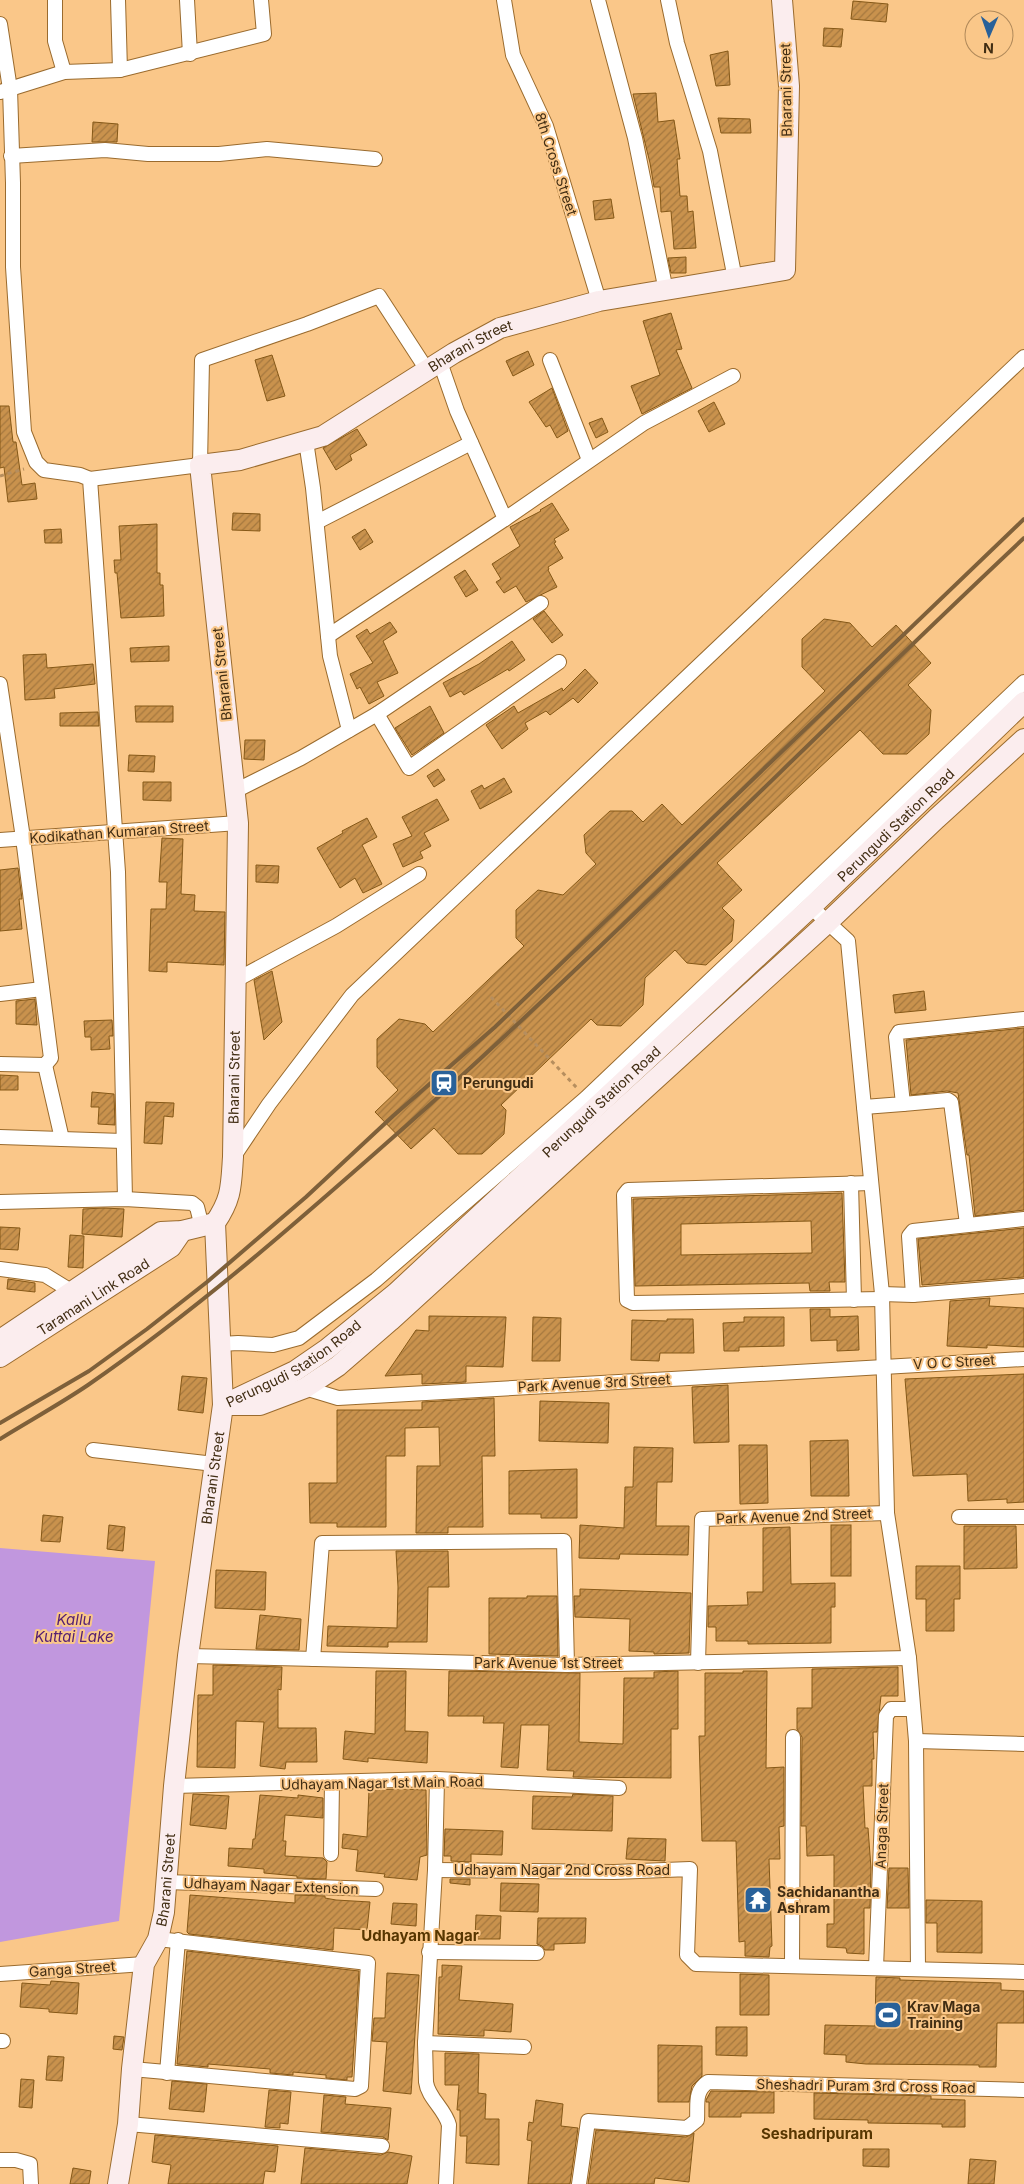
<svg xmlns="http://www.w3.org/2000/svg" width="1024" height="2184" font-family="Inter,sans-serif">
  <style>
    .water { fill: #c197de }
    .building { fill: url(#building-hatch); stroke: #855817; fill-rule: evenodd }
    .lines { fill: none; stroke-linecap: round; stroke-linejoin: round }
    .street-casing { stroke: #9a6b2e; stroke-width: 16 }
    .secondary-casing { stroke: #9a6b2e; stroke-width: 22 }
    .path { stroke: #b68e5e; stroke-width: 3; stroke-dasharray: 4 4; stroke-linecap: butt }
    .street { stroke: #fff; stroke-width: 14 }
    .secondary { stroke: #fbedee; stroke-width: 20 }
    .rail { stroke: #7e603a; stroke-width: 4 }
    .labels { text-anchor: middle; stroke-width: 4; stroke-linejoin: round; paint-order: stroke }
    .street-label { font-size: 14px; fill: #412d13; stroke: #fac789 }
    .poi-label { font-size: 14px; font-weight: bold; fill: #412d13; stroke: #fac789; text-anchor: start }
    .water-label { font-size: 15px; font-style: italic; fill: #552073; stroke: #fac789 }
    .neighbourhood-label { font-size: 15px; font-weight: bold; fill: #573601; stroke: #fac789 }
  </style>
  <defs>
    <pattern id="building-hatch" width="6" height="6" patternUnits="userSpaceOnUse" patternTransform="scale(1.25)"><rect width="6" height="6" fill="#c9924d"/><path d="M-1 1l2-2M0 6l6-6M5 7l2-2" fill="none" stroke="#a5783f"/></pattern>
  </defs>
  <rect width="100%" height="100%" fill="#fac789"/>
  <path class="water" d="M0 1548 155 1561 119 1921 0 1942Z"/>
  <g class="building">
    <path d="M853 1 888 4 886 22 851 19Z"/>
    <path d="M824 28 843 29 841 47 823 46Z"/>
    <path d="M728 51 730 85 716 86 710 55Z"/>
    <path d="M656 93 658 122 674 120 680 159H677L680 196H687L688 212 693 211 696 248 674 249 671 211 661 212 660 187H654L650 163 633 94Z"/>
    <path d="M718 118 750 119 751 133H721Z"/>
    <path d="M93 122 118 124 117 142H92Z"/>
    <path d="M611 199 614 218 595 220 593 201Z"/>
    <path d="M686 257V273H671L668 258Z"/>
    <path d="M671 313 682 349 676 350 692 388 642 414 631 386 660 375 643 321Z"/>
    <path d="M528 351 534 365 513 376 506 361Z"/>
    <path d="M272 355 285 396 267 401 255 360Z"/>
    <path d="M552 388 568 431 557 438 550 425 546 427 529 402Z"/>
    <path d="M714 402 725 424 709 432 698 411Z"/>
    <path d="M0 406H9L13 442H16L22 485 35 483 37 499 8 502 4 467 0 468Z"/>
    <path d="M602 418 608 432 596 438 589 423Z"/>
    <path d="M357 429 367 445 350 455 352 460 336 470 323 448Z"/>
    <path d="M552 503 569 530 554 539 556 542 554 543 563 558 548 567 549 569 548 570 557 587 526 602 516 586 504 593 496 582 501 579 492 564 520 546 510 527 541 511 540 510Z"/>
    <path d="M233 513 260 514V531L232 530Z"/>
    <path d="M157 524V573H160V585H163L164 616 121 618 117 573H115L114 560H121L119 526Z"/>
    <path d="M61 529 62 543H45L44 530Z"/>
    <path d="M365 529 373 542 360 550 352 537Z"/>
    <path d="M465 570 478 590 466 597 454 577Z"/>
    <path d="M544 611 563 635 552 643 533 619Z"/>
    <path d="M824 619 850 623 872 647 896 625 931 663 908 685 931 710 929 734 907 754H883L860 730 717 863 742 890 722 908 734 920 732 941 706 965 687 963 675 950 645 978 643 1005 621 1026 597 1025 591 1019 501 1105 506 1110 504 1134 482 1154H458L434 1128 411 1149 375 1112 398 1090 377 1067V1039L399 1019 425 1024 433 1032 524 946 516 938V910L538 890 563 895 596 864 586 853 584 835 610 811H632L643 822 662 804 682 825 825 691 802 667V639Z"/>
    <path d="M390 622 397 632 383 641 398 673 377 682 384 696 369 704 360 687 357 689 350 674 373 663 356 636 367 629 370 634Z"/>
    <path d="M512 641 525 660 509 671 508 669 464 695 461 691 450 697 443 683 479 664Z"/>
    <path d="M169 646V661L131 662 130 648Z"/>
    <path d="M46 654 47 668 93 664 95 684 54 689 55 698 25 700 23 655Z"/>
    <path d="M585 669 598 683 578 703 573 698 550 715 546 711 525 723 528 729 502 749 486 725 514 706 518 713 562 688 563 691Z"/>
    <path d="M135 706H173V722H136Z"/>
    <path d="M430 706 444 733 412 755 395 728Z"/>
    <path d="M98 712 99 726H60V713Z"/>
    <path d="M245 740H265L264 760 244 759Z"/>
    <path d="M129 755 155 756 154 772 128 771Z"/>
    <path d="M438 769 445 780 434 787 427 776Z"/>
    <path d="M504 778 512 792 480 809 471 791 482 785 484 789Z"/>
    <path d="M143 782H171V801L143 800Z"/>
    <path d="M437 799 449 820 424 833 431 846 420 852 423 858 403 867 393 844 412 836 402 817Z"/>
    <path d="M367 818 377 837 362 845 382 884 363 893 355 878 340 888 317 848 343 833 342 831Z"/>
    <path d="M162 838 183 839 181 894 195 895 194 911 225 912 224 965 167 962V972L149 971 151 909H166L167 882H159Z"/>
    <path d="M256 865 279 866 278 883 256 882Z"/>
    <path d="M18 868 22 899H19L22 929 0 931V870Z"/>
    <path d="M272 971 282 1022 264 1040 254 980Z"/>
    <path d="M924 991 926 1010 895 1013 893 995Z"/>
    <path d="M35 999 37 1025 16 1024V1001Z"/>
    <path d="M112 1020 113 1036H109L110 1049 91 1050V1037H85L84 1021Z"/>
    <path d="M1024 1028V1210L975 1216 969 1155H967L958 1093 947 1091 911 1095 906 1040Z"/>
    <path d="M0 1075 18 1076V1090H0Z"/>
    <path d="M92 1092 114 1094 115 1125 98 1124 99 1107H91Z"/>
    <path d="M146 1102 174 1103 173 1117 164 1116 162 1144 144 1143Z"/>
    <path d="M842 1193 845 1282H829L830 1291H810L809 1283 635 1286 633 1199ZM811 1221 812 1253 681 1255V1224Z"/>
    <path d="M104 1208 124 1209 122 1237 82 1234 83 1209Z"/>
    <path d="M0 1227 20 1228 18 1250 0 1249Z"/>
    <path d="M1024 1228V1277L922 1285 918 1239Z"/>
    <path d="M70 1235 84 1236 83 1268 68 1267Z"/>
    <path d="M8 1279 35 1283V1292L7 1289Z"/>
    <path d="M990 1298 989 1306 1024 1308V1347L987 1345V1348L947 1346 950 1301Z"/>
    <path d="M810 1309H830V1317L858 1316 859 1350 837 1351V1340L811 1341Z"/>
    <path d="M429 1316 506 1317 503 1367 466 1366V1382L422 1384V1374L385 1376 416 1330 429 1331Z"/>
    <path d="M533 1317 561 1318 560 1361H532Z"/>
    <path d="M744 1317H784V1346L739 1347V1351H724L723 1323 744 1322Z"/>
    <path d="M667 1319H693L694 1353H660L659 1361 631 1360 632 1320 667 1321Z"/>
    <path d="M1024 1374V1502L1007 1503V1499L968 1501 967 1474 913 1476 905 1379Z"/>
    <path d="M182 1376 207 1378 203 1413 178 1410Z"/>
    <path d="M728 1385 729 1442 694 1443 692 1387Z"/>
    <path d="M494 1398 495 1456H482L483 1527H448V1533H416L417 1466H440L439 1427 405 1428V1456H386V1527H337V1523H310L309 1483H337V1410H422V1402Z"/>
    <path d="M540 1401 609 1403 608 1443 539 1441Z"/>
    <path d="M848 1440 849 1496H811L810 1441Z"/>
    <path d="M739 1445H767L768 1503 740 1504Z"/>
    <path d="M634 1447 673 1448 672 1482H657L656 1526H689L688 1555 620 1554 619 1559 579 1558 580 1525 624 1528 625 1487H633Z"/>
    <path d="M577 1469V1518H541V1514H509V1471Z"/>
    <path d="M43 1515 63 1517 60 1542 41 1541Z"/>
    <path d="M109 1525 125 1527 123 1551 107 1549Z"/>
    <rect x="831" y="1525" width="20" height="51"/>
    <path d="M964 1526H1016L1017 1568 964 1569Z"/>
    <path d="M790 1527 791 1584 835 1583V1607H831V1643L748 1644V1641H716V1627H708V1606L748 1605 747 1592H763V1528Z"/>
    <path d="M396 1551H448L449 1587H428L427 1642H388V1647L327 1646 328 1626 397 1628 398 1587Z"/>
    <path d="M916 1566H960V1599H954V1631H926V1599H916Z"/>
    <path d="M216 1570 266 1572 265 1610 215 1608Z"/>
    <path d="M580 1589 691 1593 689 1653 654 1654V1652L629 1651 630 1619 575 1617 574 1596H580Z"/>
    <path d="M527 1596H557L558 1656 489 1654V1598H527Z"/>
    <path d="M260 1615 301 1619 299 1650 256 1649Z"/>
    <path d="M213 1665 282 1667 281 1690 278 1689V1728H316L317 1762H286L285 1769 260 1766 264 1722 236 1721 235 1768 197 1767 198 1695H213Z"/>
    <path d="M898 1667V1696H881L877 1732H873L874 1759H872V1786H863L865 1828H868L871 1868 870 1908H864V1954L847 1953 846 1948 827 1947V1924H834V1855L807 1856 806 1826H801L802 1737 797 1729V1708H812V1669Z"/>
    <path d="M376 1671H406L405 1731 428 1732 427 1763 368 1758V1762L343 1759 345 1731 375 1734Z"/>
    <path d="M449 1671 580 1673 579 1742 623 1744 624 1678H654V1672L678 1671V1729H671V1778L573 1777 574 1771 547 1770 549 1725H521L518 1768 501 1767 504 1723H483L484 1716H448Z"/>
    <path d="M743 1671H767L766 1768 784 1767V1826L779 1827 780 1859H769L772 1946 770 1947 769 1957 745 1956V1941L739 1942 736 1841H702L699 1736H705V1673H743Z"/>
    <path d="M401 1789 426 1790 427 1855 420 1857 417 1880 384 1877 385 1874 356 1871 358 1850 342 1848 343 1834 367 1837 369 1790Z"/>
    <path d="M193 1794 229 1796 226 1829 190 1825Z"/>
    <path d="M573 1794 613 1796 612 1831 532 1829 533 1796 572 1797Z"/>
    <path d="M260 1795 298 1798V1795L323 1798V1818L285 1815 283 1841H286L285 1856 323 1858 327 1862 326 1879 297 1878V1876L264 1873V1869L228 1866 229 1848 252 1849 253 1839H255Z"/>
    <path d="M445 1829 503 1831 502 1855 471 1854V1862L451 1861V1856H444Z"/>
    <path d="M628 1838 666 1839 665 1861 626 1859Z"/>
    <path d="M889 1868H908L909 1908H887Z"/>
    <path d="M450 1879H470V1885L450 1883Z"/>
    <path d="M501 1883 539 1884 538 1912 500 1911Z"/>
    <path d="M190 1895 295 1903V1895L325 1896V1898L336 1900 370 1902 367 1930 334 1928 333 1950 189 1934 187 1932Z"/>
    <path d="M926 1900 982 1901V1953L937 1952V1923H926Z"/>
    <path d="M393 1903 417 1904 416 1926 391 1924Z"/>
    <path d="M476 1915 501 1916 500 1939H475Z"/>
    <path d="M538 1918H586L585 1943 554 1944V1950H545L542 1946 537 1944Z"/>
    <path d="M187 1951 359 1971 352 2077H347V2080L326 2078V2075L293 2072V2075L270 2073V2069L208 2064V2067L177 2064Z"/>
    <path d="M442 1965 462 1966 459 2000 513 2004 511 2032 484 2030V2036H479L438 2034 439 1977H442Z"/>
    <path d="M387 1973 419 1975 411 2094 383 2091 387 2042 372 2041 374 2018H385Z"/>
    <path d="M740 1974 769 1975V2015H740Z"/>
    <path d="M876 1977 900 1978V1980L1001 1983V1990L1024 1991V2023H997L996 2067H979V2065L866 2064 846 2062V2055L824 2054 825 2025 875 2026Z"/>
    <path d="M51 1981 79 1983 77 2014 49 2012V2009L20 2007 22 1983 50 1985Z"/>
    <path d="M716 2027H747V2056L716 2055Z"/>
    <path d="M114 2036 124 2037 122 2050 113 2049Z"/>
    <path d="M658 2045 702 2046V2076L692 2086 689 2102H658Z"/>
    <path d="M445 2053 479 2054 478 2093 486 2094 485 2119H499V2165L466 2163 467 2136H460V2110H457L459 2085H445Z"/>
    <path d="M48 2056 64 2057 62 2081 46 2080Z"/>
    <path d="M21 2079 34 2080 32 2108 19 2107Z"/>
    <path d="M172 2081 207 2084 204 2112 169 2109Z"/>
    <path d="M269 2090 291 2092 288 2124 280 2123V2128L265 2127Z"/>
    <path d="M711 2091 774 2092V2113H741V2117H709V2102H706V2100Z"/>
    <path d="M814 2093 931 2096V2099L965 2100V2127H942V2124L868 2123V2120L814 2119Z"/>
    <path d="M324 2095 346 2097 345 2104 391 2108 388 2140 383 2137 321 2132Z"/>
    <path d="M536 2100 563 2104 561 2126 578 2128 570 2184H528L532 2141 527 2140 529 2122 533 2123Z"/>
    <path d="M596 2130 686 2137 694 2133 689 2182 655 2178 654 2184H588Z"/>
    <path d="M155 2135 278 2146 275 2172 265 2171 263 2184H168L171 2165 152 2162Z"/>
    <path d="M305 2148 381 2155 388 2152 412 2156 407 2184H301Z"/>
    <path d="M863 2149H889V2167L863 2166Z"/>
    <path d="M970 2159 996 2161 994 2184H968Z"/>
    <path d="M73 2168 91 2171 89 2184H70Z"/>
  </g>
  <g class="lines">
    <defs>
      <g id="street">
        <path d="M55 0V41L64 72"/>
        <path d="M118 0 120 70"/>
        <path d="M187 0 190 54"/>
        <path d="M504 0 513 55 546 126 599 301"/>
        <path d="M598 0 635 138 666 291"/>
        <path d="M668 0 677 43 710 151 735 279"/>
        <path d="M0 24 10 89 13 183V267L24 432 36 462 44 470 80 475 90 479 118 872 125 1199"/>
        <path d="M0 92 64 72 120 70 264 34 261 0"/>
        <path d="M11 156 105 150 148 154H219L267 149 375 159"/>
        <path d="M550 360 589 460"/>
        <path d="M440 362 457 411 505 519"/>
        <path d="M306 441 313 488 330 656 349 730"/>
        <path d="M90 479 200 465 202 360 307 324 379 296 427 370"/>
        <path d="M317 522 471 443"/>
        <path d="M328 636 505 519 644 423 733 376"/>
        <path d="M0 684 23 838 51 1058 45 1065 0 1064"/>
        <path d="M377 714 409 768 559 662"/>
        <path d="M235 791 301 758 377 714 541 603"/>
        <path d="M0 840 238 823"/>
        <path d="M811 907 848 941 882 1294 887 1513 909 1658 916 1741 918 1968"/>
        <path d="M236 980 336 926 419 874"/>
        <path d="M0 994 42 989"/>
        <path d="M45 1065 62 1139"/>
        <path d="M903 1104 948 1100 951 1102 967 1224"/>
        <path d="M864 1107 903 1104 896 1037 899 1032 1024 1019"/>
        <path d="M0 1137 123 1141"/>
        <path d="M234 1156 269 1104 352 995 1024 357"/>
        <path d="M851 1183 854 1300"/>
        <path d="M871 1183 628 1190 624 1195 627 1300 633 1303 882 1299"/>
        <path d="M0 1202 125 1199 192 1203 197 1207 202 1227"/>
        <path d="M0 1269 45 1275 71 1291"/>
        <path d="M882 1294 913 1295 1024 1286"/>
        <path d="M913 1295 909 1236 913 1231 1024 1219"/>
        <path d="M221 1344 238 1343 273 1345 299 1338 376 1280 586 1098 1024 682"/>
        <path d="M305 1388 338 1398 1024 1359"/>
        <path d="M93 1450 214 1464"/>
        <path d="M959 1517H1024"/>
        <path d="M188 1656 567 1665 909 1658"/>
        <path d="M313 1659 322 1543 564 1541 567 1665"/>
        <path d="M698 1663 702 1519 887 1513"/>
        <path d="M916 1741 1024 1744"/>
        <path d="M437 1779 435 1870 425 2043 426 2082C428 2098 445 2109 449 2125L446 2184"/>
        <path d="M174 1786 437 1779 619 1788"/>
        <path d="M331 1854 332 1782"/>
        <path d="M435 1870 614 1872 690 1869 687 1955 696 1964 1024 1972"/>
        <path d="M166 1882 376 1889"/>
        <path d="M429 1952 537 1953"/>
        <path d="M792 1966 793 1737"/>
        <path d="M876 1968 886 1716 891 1709H913"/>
        <path d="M0 1974 144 1964"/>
        <path d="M0 2041H3"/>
        <path d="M425 2043 524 2047"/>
        <path d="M132 2069 355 2089 361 2086 368 1963 158 1939"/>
        <path d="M167 2073 178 1940"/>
        <path d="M128 2124 382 2146"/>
        <path d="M0 2160H16L30 2164 31 2184"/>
        <path d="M579 2184 588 2121 687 2128 697 2120C698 2105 694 2091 708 2082L1024 2090"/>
      </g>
      <g id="secondary">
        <path d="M0 1340 161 1232 182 1231 215 1223"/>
        <path id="s1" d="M0 1357 171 1247 182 1231"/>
        <path id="s2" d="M223 1405 295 1371 327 1349 396 1293 811 907 1024 702"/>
        <path d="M229 1405H260L305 1388 338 1366 390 1321 827 923 936 819 1024 739"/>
        <path id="s3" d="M118 2184 128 2124 132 2069 144 1964 158 1939 164 1912 174 1786 188 1656 223 1405 215 1223C232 1198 231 1186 233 1157L238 823 200 465 240 460 323 436 454 353 500 328 599 301 785 270 789 86 782 0"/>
      </g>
    </defs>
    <use href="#street" class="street-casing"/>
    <use href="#secondary" class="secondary-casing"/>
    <g class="path">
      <path d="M0 476 24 469"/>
      <path d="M491 997 577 1088"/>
    </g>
    <use href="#street" class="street"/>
    <use href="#secondary" class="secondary"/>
    <g class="rail">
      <path d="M0 1423 89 1371 147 1329 207 1282 306 1197 393 1116 495 1027 1024 519"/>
      <path d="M0 1439C29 1421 60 1404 88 1385 201 1307 304 1216 407 1125 619 936 817 732 1024 538"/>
    </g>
  </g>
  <defs>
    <symbol id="station-square" viewBox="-11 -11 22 22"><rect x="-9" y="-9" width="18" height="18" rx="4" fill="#296199" stroke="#fac789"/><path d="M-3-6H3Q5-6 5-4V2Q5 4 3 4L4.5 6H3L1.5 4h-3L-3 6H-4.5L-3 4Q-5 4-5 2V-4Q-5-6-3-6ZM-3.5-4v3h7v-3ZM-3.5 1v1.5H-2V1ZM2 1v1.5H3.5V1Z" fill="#fff"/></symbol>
    <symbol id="temple-square" viewBox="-11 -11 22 22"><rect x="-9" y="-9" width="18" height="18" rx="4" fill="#296199" stroke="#fac789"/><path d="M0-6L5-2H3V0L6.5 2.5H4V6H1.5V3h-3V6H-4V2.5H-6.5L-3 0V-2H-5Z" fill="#fff"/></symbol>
    <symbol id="stadium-square" viewBox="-11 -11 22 22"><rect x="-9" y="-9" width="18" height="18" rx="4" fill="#296199" stroke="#fac789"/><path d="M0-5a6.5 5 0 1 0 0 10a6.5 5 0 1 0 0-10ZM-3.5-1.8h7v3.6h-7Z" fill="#fff"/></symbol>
  </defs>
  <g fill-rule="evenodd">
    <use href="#station-square" x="428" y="1067" width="32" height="32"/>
    <use href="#temple-square" x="742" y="1884" width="32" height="32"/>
    <use href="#stadium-square" x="872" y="1999" width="32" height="32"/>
  </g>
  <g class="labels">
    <g class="street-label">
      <text transform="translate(786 90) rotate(-91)" y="5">Bharani Street</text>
      <text transform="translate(556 164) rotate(72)" y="5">8th Cross Street</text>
      <text dy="5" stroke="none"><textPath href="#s3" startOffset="2034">Bharani Street</textPath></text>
      <text transform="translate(222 674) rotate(-96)" y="5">Bharani Street</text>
      <text dy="5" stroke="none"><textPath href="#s2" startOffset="892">Perungudi Station Road</textPath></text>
      <text transform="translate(119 832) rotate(-4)" y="5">Kodikathan Kumaran Street</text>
      <text dy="5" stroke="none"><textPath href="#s3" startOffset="1120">Bharani Street</textPath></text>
      <text dy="5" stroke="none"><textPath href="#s2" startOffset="488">Perungudi Station Road</textPath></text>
      <text dy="5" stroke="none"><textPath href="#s1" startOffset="111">Taramani Link Road</textPath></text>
      <text dy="5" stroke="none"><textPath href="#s2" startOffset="82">Perungudi Station Road</textPath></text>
      <text transform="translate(954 1362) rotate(-3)" y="5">V O C Street</text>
      <text transform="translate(594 1383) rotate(-3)" y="5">Park Avenue 3rd Street</text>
      <text dy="5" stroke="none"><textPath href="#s3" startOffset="715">Bharani Street</textPath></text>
      <text transform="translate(794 1516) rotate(-2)" y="5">Park Avenue 2nd Street</text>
      <text x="548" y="1668">Park Avenue 1st Street</text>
      <text transform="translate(382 1783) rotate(-1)" y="5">Udhayam Nagar 1st Main Road</text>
      <text transform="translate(882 1826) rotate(-88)" y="5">Anaga Street</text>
      <text x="562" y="1875">Udhayam Nagar 2nd Cross Road</text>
      <text dy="5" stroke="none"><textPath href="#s3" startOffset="310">Bharani Street</textPath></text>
      <text transform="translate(271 1886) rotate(2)" y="5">Udhayam Nagar Extension</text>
      <text transform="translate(72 1969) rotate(-4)" y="5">Ganga Street</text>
      <text transform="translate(866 2086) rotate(1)" y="5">Sheshadri Puram 3rd Cross Road</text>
    </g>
    <g class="poi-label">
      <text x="463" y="1088">Perungudi</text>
      <text x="777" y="1897">Sachidanantha<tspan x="777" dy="16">Ashram</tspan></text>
      <text x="907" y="2012">Krav Maga<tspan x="907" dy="16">Training</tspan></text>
    </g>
    <g class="water-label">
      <text x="74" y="1625">Kallu<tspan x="74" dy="17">Kuttai Lake</tspan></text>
    </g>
    <g class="neighbourhood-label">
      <text x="420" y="1941">Udhayam Nagar</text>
      <text x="817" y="2139">Seshadripuram</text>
    </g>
  </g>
  <g transform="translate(989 35) rotate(182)"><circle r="24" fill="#fac789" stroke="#b0895a"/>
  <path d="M0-4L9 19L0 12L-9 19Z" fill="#296199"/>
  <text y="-8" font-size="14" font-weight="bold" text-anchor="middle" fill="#412d13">N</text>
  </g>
</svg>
